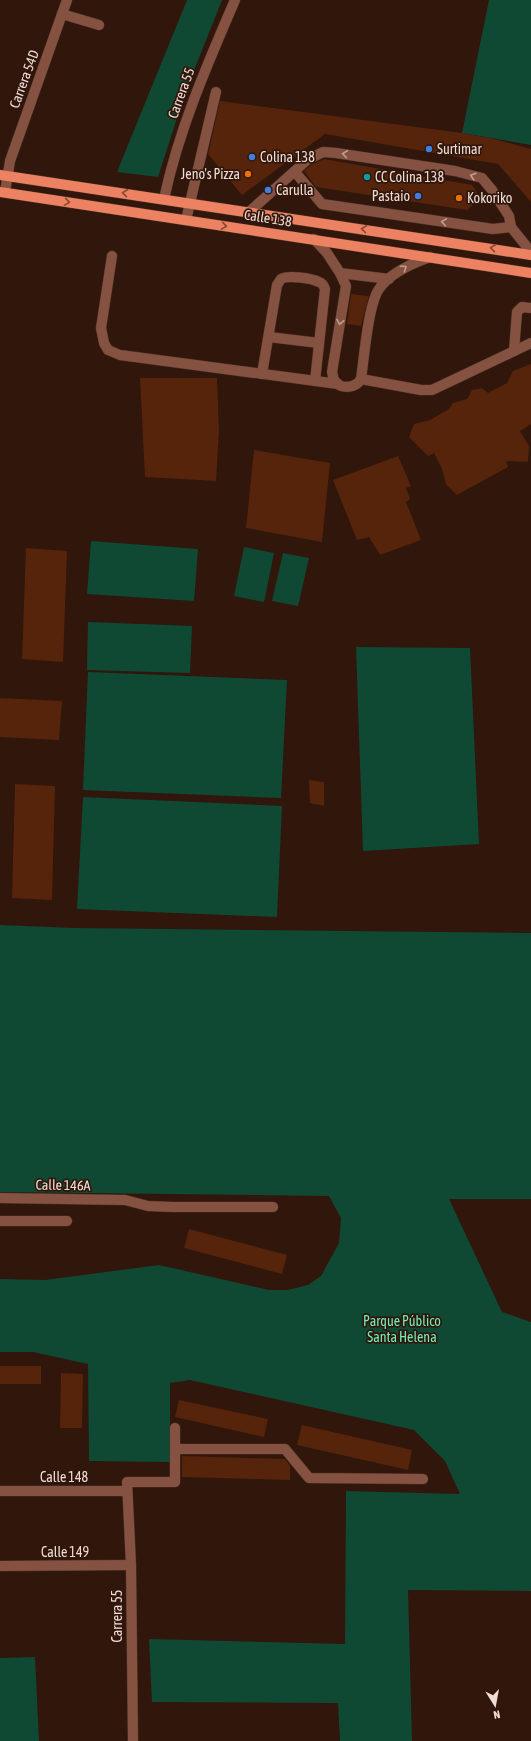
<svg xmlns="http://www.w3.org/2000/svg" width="531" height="1741" font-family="'Asap Condensed',sans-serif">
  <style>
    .green { fill: #0f4934 }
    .building { fill: #56230b }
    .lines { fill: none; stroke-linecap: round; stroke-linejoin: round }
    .minor-casing { stroke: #4b3227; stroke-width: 11 }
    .major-casing { stroke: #4b3227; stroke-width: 11 }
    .minor { stroke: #855141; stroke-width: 10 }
    .major { stroke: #ec8261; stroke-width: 10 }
    .oneway { stroke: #bf9e92 }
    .oneway2 { stroke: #854732 }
    .shop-dot { fill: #3f7fe0; stroke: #30160b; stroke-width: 1.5 }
    .food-dot { fill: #e8710a; stroke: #30160b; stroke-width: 1.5 }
    .culture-dot { fill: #0f9aa8; stroke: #30160b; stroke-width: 1.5 }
    .labels { text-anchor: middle; stroke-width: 3.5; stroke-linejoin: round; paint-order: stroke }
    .street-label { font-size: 14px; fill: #efddd5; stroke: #30160b }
    .poi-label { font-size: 14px; fill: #efddd5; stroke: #30160b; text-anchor: start }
    .park-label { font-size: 14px; fill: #72eebb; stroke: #30160b }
  </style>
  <rect width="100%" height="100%" fill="#30160b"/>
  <g class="green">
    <path d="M187 0H222L185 93 158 177 117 172Z"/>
    <path d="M489 0H531V145L462 133Z"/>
    <path d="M91 541 198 549 194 601 87 594Z"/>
    <path d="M244 547 274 553 264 602 234 596Z"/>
    <path d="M283 553 309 558 298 606 272 601Z"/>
    <path d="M88 622 192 626 190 673 87 670Z"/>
    <path d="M356 647 470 648 479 844 363 851Z"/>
    <path d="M88 672 287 680 281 798 83 790Z"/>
    <path d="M83 797 282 806 277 917 77 909Z"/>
    <path d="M0 925 74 928 531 933V1199H449L502 1312 531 1322V1591L408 1590 412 1741H340L338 1703 152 1702 149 1639 345 1644 346 1491 460 1494 445 1461 414 1430 190 1380 170 1383V1462L89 1461 88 1364 33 1352H0V1279L45 1280 159 1265 269 1290H288L308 1285 321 1276 339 1243 341 1218 329 1196 0 1192Z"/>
    <path d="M35 1657 39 1741H0V1658Z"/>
  </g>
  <g class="building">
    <path d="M220 101 462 133 490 138 531 149V202L498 164 325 134 298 154 303 155 297 160 295 156 242 195 208 154Z"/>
    <path d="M324 159 472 185 481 198 467 210 316 187 304 171 311 165Z"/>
    <path d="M351 294 369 296 361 326 347 324Z"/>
    <path d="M531 364V424L520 431 529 446 528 462 506 461 508 467 457 495 446 484 442 469 434 453 428 456 409 437 414 424 430 420 449 409 453 403 467 399 472 390 482 388 488 393 507 383 513 371Z"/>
    <path d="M140 378H217L219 432 216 481 145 477Z"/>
    <path d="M254 450 330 463 322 542 246 528Z"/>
    <path d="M398 456 411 486 406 488 410 499 406 502 421 540 380 555 369 537 357 540 333 480Z"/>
    <path d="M26 548 67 551 63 662 22 659Z"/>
    <path d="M0 698 62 701 59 740 0 737Z"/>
    <path d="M309 780 324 782V806L310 803Z"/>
    <path d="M15 784 55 786 52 900 12 898Z"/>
    <path d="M189 1229 287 1255 282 1274 184 1248Z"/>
    <rect x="0" y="1366" width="41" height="18"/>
    <path d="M61 1373 83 1374 82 1428H60Z"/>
    <path d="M179 1400 268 1419 264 1437 175 1417Z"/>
    <path d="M302 1425 412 1450 408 1470 297 1445Z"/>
    <path d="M182 1456 285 1459 290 1466V1480L182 1477Z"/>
  </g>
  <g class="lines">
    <defs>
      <g id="minor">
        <path d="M62 14 99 25"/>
        <path d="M295 172 322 204 493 229 511 227"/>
        <path d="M5 192 10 161 67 0"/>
        <path d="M164 199C179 129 207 65 235 0"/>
        <path d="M249 212 307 160 323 152 336 153 455 171 482 178 492 190 509 216 511 227 531 252"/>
        <path d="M186 220 216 92"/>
        <path d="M314 239 327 253 340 273 346 286 332 372C333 375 333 379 335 381 341 390 356 388 361 379 364 359 368 305 379 289 389 274 413 263 430 257"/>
        <path d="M112 256 101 328 104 343 108 350 120 355 338 384"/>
        <path d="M340 273 389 279"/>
        <path d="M269 337 319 343"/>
        <path d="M514 351 517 312 522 307 531 308"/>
        <path d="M262 374 277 285 281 279C288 275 311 278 319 282 323 283 324 286 325 289L315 381"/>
        <path d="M361 379 421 390H432L531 343"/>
        <path d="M0 1198 125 1200 148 1206 173 1207H273"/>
        <path d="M0 1221H67"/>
        <path d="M175 1449H285L309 1478 423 1479"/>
        <path d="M0 1491H127"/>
        <path d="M0 1566 131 1565"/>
        <path d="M133 1741 131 1565 127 1482H175V1428"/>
      </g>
      <g id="major">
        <path d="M0 175 531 255"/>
        <path d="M0 192 531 273"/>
      </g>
    </defs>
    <use href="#minor" class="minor-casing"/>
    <use href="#major" class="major-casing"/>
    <use href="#minor" class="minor"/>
    <use href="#major" class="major"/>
  </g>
  <defs><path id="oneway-chevron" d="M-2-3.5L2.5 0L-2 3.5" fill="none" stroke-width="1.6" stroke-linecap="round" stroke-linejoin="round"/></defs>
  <g class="oneway">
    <use href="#oneway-chevron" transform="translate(345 154) rotate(-172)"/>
    <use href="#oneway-chevron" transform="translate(473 176) rotate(-164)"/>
    <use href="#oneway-chevron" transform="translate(444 222) rotate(-172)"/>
    <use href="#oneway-chevron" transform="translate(404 268) rotate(-35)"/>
    <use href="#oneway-chevron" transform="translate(340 322) rotate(100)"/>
  </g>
  <g class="oneway2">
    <use href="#oneway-chevron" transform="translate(125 193) rotate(-172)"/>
    <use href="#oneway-chevron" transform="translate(67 202) rotate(9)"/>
    <use href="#oneway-chevron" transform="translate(224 226) rotate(9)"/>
    <use href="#oneway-chevron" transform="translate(364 229) rotate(-172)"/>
    <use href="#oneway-chevron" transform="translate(493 248) rotate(-172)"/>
  </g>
  <g class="shop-dot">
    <circle cx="429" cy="149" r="4"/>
    <circle cx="252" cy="157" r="4"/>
    <circle cx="268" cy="190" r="4"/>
    <circle cx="418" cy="196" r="4"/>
  </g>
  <g class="food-dot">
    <circle cx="248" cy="174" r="4"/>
    <circle cx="459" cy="198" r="4"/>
  </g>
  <circle class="culture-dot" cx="367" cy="177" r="4"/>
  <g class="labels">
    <g class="street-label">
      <text transform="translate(24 79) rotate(-70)" y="5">Carrera 54D</text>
      <text transform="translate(181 93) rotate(-70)" y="5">Carrera 55</text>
      <text transform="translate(268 218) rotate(9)" y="5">Calle 138</text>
      <text transform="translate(63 1185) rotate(1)" y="5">Calle 146A</text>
      <text x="64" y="1482">Calle 148</text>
      <text x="65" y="1557">Calle 149</text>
      <text transform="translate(117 1616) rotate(-90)" y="5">Carrera 55</text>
    </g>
    <g class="poi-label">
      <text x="437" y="154">Surtimar</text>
      <text x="260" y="162">Colina 138</text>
      <text x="240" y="179" text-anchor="end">Jeno's Pizza</text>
      <text x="375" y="182">CC Colina 138</text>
      <text x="276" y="195">Carulla</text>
      <text x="410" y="201" text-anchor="end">Pastaio</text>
      <text x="467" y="203">Kokoriko</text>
    </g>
    <g class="park-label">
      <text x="402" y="1326">Parque Público<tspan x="402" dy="16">Santa Helena</tspan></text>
    </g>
  </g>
  <g transform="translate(495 1705) rotate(169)" stroke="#30160b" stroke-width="3" paint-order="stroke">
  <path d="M0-3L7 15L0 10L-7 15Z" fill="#efddd5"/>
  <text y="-6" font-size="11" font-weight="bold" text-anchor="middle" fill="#efddd5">N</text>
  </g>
</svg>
